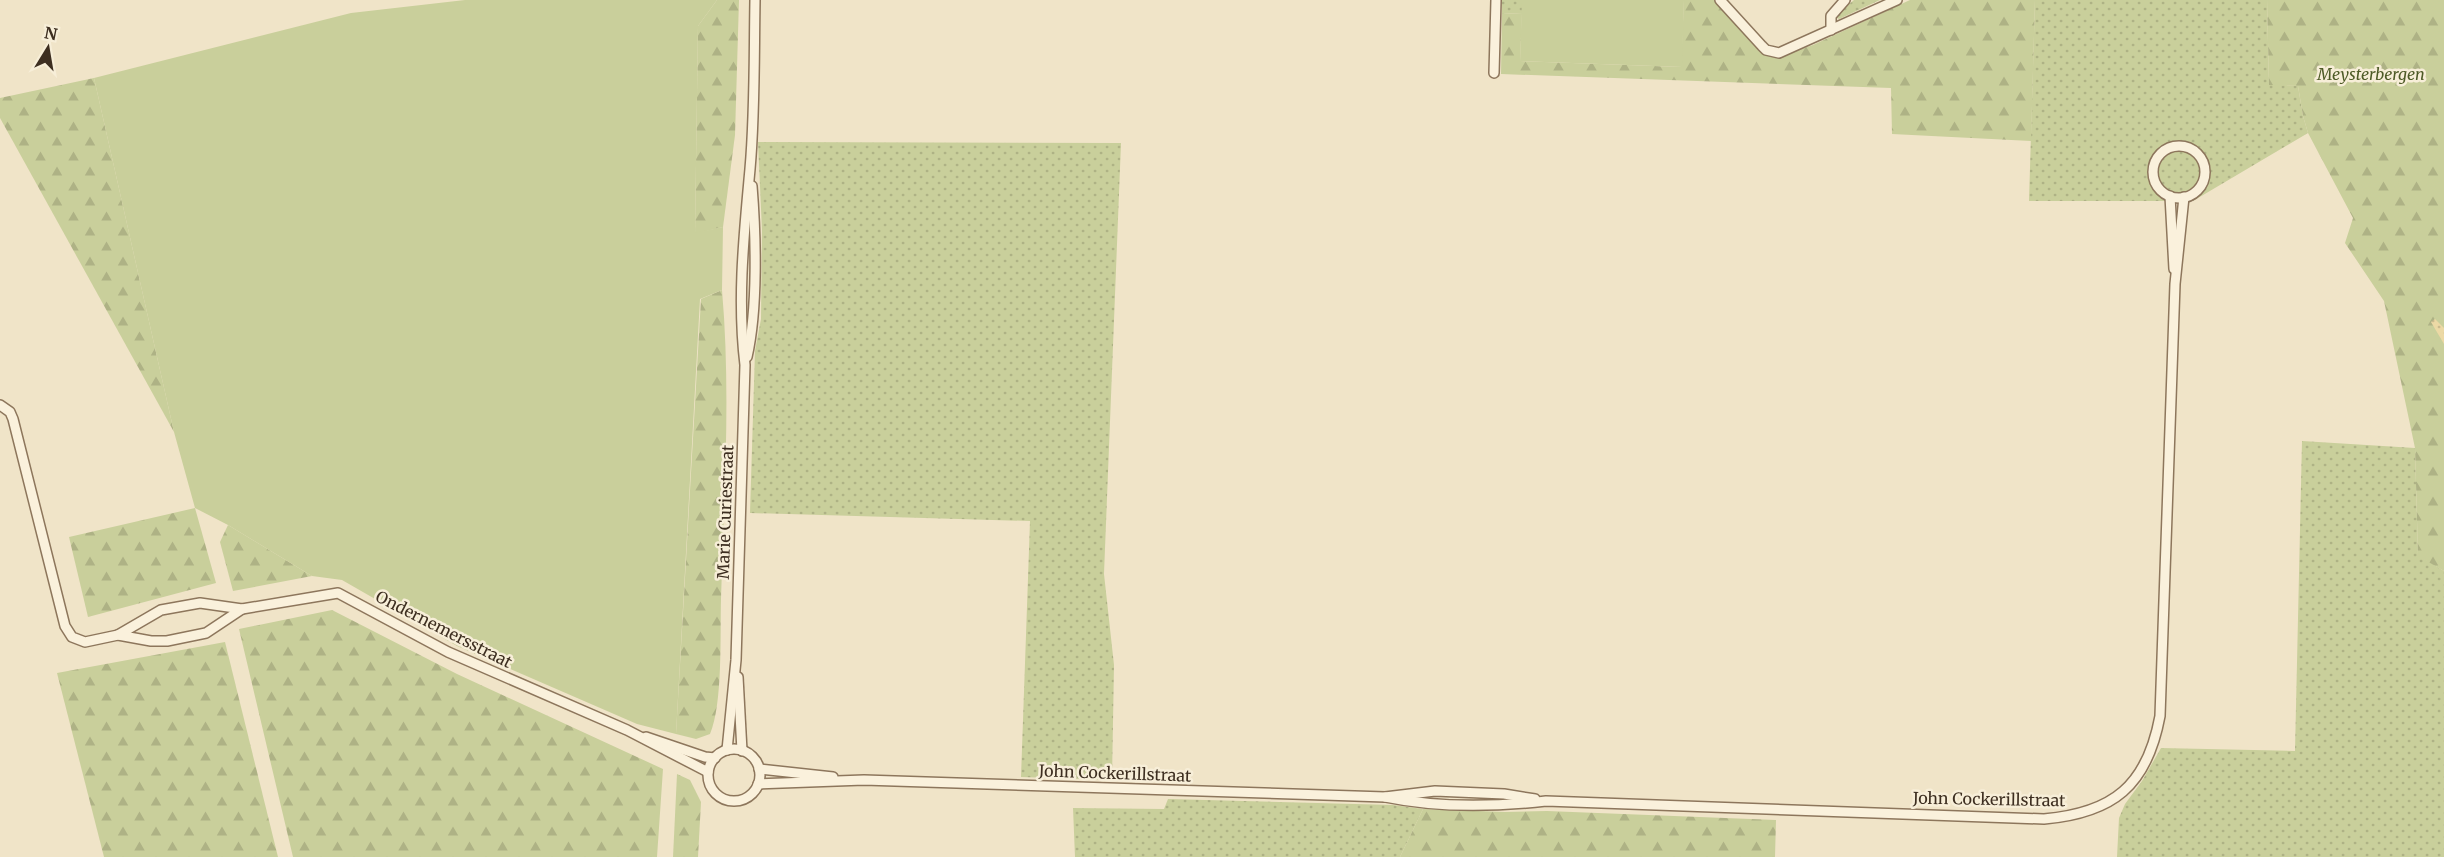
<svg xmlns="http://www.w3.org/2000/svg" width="2444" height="857" font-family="Merriweather,serif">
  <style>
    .grass { fill: url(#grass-dots) }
    .forest { fill: url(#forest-firs) }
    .sand { fill: url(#sand-dots) }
    .pitch { fill: #c9cf9b }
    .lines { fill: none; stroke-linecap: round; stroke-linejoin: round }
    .minor-casing { stroke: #8d765c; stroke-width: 12 }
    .minor { stroke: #faf1dc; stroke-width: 9 }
    .labels { text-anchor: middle; stroke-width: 5; stroke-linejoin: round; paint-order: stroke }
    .park-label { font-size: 16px; font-style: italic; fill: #4d5a26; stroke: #f7eed8 }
    .street-label { font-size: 16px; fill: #3d2e20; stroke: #f7eed8 }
  </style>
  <defs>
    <pattern id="grass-dots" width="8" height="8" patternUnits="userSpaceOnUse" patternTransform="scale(1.5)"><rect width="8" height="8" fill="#c9cf9b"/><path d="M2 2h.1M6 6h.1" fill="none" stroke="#aeb285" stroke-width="1.8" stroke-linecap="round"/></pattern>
    <pattern id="forest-firs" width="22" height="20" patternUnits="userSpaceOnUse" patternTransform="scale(1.5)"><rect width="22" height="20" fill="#c9cf9b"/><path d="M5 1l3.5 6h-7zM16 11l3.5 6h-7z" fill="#aeb285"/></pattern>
    <pattern id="sand-dots" width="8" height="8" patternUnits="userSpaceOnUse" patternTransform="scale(1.5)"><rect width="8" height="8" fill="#ecd9a5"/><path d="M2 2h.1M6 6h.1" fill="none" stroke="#cbbb8e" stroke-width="1.8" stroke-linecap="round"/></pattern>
  </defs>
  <rect width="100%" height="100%" fill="#f0e4c8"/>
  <g class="grass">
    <path d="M1502 0H1522V13L1502 14Z"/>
    <path d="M1854 0H1880L1839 19 1837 18 1839 13Z"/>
    <path d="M2035 0H2267L2269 84 2298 86 2303 116 2308 133 2193 201H2029Z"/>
    <path d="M758 142 1121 143 1104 574 1114 665 1112 780 1021 777 1030 521 750 513 755 351 761 319 762 231Z"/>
    <path d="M2302 441 2415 448 2418 555 2444 571V857H2117L2119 818 2125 804 2142 781 2161 748 2295 751Z"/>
    <path d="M1168 799 1393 805 1423 809 1400 857H1075L1073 808 1164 809Z"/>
  </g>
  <g class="forest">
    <path d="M717 0H739L735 135 723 227 695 234 698 26Z"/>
    <path d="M1684 0H1714L1763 54 1777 57 1813 45 1910 0H2035L2031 141 1892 134 1891 88 1501 74 1502 14 1522 13 1520 61 1681 67Z"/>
    <path d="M2267 0H2444V571L2418 556 2415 448 2384 301 2345 243 2353 218 2308 133 2303 116 2298 86 2269 85Z"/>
    <path d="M94 78 174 432 0 118V98Z"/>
    <path d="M722 290C731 392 724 496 721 599 720 634 723 704 710 734L696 739 676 734 701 299Z"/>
    <path d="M195 508 216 583 88 617 69 537Z"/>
    <path d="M228 525 312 576 233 591 220 542Z"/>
    <path d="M332 610 457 674 663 769 657 857H293L239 629Z"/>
    <path d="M225 642 278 857H104L57 673Z"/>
    <path d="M677 774 690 780 701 802 698 857H673Z"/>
    <path d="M1423 809 1505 812 1547 811 1776 820 1775 857H1400Z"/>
  </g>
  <path class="sand" d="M2435 319 2444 328V344L2431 322Z"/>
  <g class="pitch">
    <path d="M465 0H717L698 26 695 233 723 227 722 290 700 299 676 734 637 724 457 646 342 580 312 576 228 525 195 508 174 432 94 78 351 13Z"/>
    <path d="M1522 0H1684L1682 67 1520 61Z"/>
  </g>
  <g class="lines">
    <defs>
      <g id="minor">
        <path d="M1720 0 1762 46 1766 50 1779 53 1897 0"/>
        <path d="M1831 30V16L1845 0"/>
        <path d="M1494 73 1496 0"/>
        <circle cx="2179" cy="172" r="26"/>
        <path d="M2170 196 2174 269"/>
        <path d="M747 357C758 308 756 236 752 186"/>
        <path d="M0 405 10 412 13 419 65 626 72 637 85 642 118 635 151 641H167L206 633 242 609"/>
        <path d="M118 635 161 610 200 603 242 609 338 593 448 652 627 730 708 772"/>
        <path d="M738 677 742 751"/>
        <path d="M646 737 705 757 715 758"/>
        <circle cx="734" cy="775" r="26"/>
        <path d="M727 750 736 660 745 365C737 299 744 235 750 169 755 113 754 56 755 0"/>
        <path d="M759 769 833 777"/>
        <path d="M758 784 864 780 1385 797 1435 791 1504 794 1535 799"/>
        <path d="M1385 797C1438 808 1493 807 1546 801L2044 819C2113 813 2147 786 2160 716L2175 284 2184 197"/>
      </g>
    </defs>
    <use href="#minor" class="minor-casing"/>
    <use href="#minor" class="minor"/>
  </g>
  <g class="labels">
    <g class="park-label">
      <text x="2371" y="80">Meysterbergen</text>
    </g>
    <g class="street-label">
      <text transform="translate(725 512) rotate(-88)" y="6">Marie Curiestraat</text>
      <text transform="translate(444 629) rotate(27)" y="6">Ondernemersstraat</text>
      <text transform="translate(1115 773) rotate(2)" y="6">John Cockerillstraat</text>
      <text transform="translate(1989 799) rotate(1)" y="6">John Cockerillstraat</text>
    </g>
  </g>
  <g transform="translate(48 48) rotate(11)" stroke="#f7eed8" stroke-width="4.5" paint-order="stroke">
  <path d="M0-4.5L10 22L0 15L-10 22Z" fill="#3d2e20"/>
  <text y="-9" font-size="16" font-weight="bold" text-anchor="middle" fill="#3d2e20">N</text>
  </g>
</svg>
